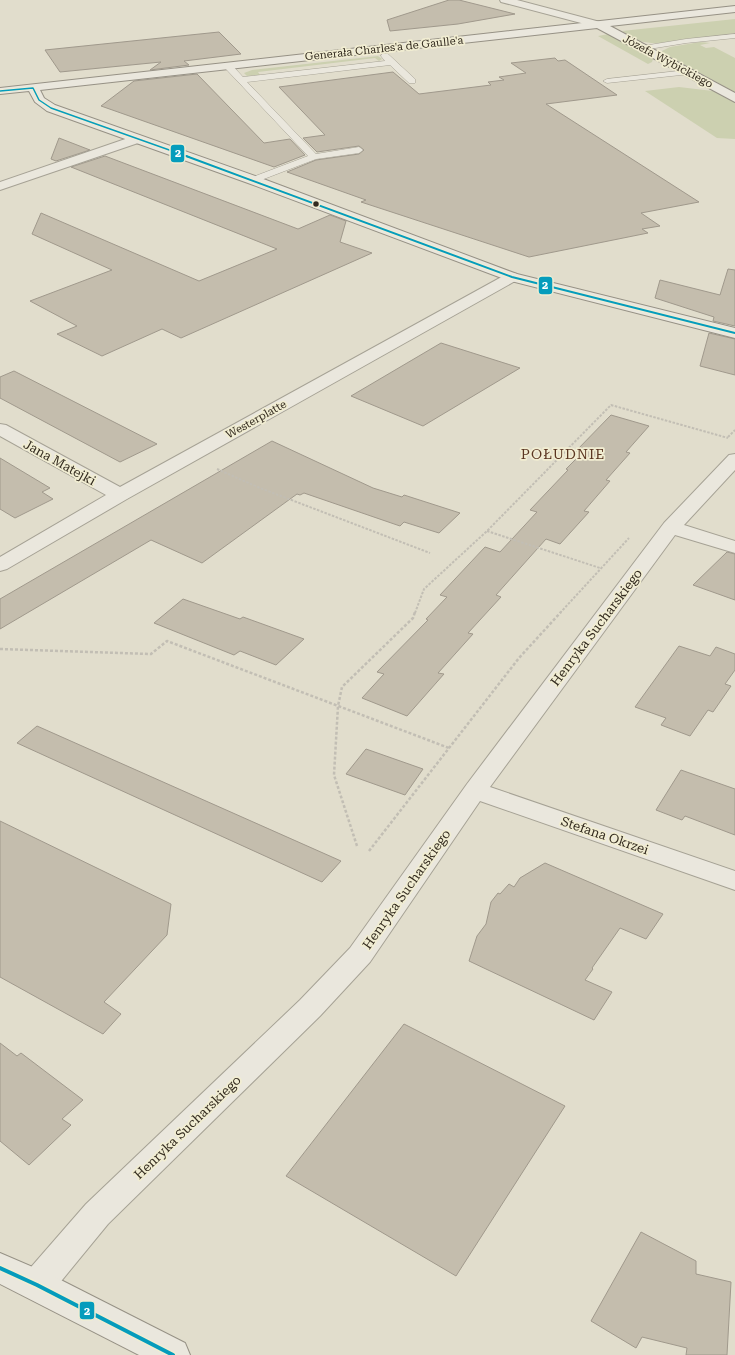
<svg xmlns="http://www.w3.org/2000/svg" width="735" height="1355" font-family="'Roboto Serif',serif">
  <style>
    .green { fill: #ccd0b0 }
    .building { fill: #c4bdad; stroke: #a0998c }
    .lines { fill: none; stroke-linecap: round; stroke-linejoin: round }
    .lane-casing { stroke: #a6a295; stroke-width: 1 }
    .street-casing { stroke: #a6a295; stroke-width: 2 }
    .secondary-casing { stroke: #969185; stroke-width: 2 }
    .path-far1 { stroke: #c2beb4; stroke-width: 2; stroke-dasharray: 2.5 1.5; stroke-linecap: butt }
    .path { stroke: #c2beb4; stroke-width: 2.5; stroke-dasharray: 3 2; stroke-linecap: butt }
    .lane { fill: #eae7dd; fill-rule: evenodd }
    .street { fill: #eae7dd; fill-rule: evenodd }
    .secondary { fill: #eae7dd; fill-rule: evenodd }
    .bus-1-far2-casing { stroke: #f1edd2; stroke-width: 3 }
    .bus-1-far1-casing { stroke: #f1edd2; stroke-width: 4 }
    .bus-1-casing { stroke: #f1edd2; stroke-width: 7 }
    .bus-1-far2 { stroke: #059cbc; stroke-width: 1.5 }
    .bus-1-far1 { stroke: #059cbc; stroke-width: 2 }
    .bus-1 { stroke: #059cbc; stroke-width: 4 }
    .bus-dot { fill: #332b1f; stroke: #f1edd2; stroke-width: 1.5 }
    .labels { text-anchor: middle; stroke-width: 3.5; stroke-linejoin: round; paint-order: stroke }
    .far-street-label { font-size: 11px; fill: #332b1f; stroke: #f1edd2 }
    .street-label { font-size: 13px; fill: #332b1f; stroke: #f1edd2 }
    .neighbourhood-label { font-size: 14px; letter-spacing: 1px; fill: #5b3622; stroke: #f1edd2 }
    .line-badge { stroke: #f1edd2; stroke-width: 1.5 }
    .badge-label { font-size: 11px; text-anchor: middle; font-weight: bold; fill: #fff }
  </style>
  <rect width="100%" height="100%" fill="#e1ddcc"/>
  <g class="green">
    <path d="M735 19V33C710 37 669 47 644 42 636 41 629 36 622 31Z"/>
    <path d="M609 34 653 59 652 62 648 64 598 36Z"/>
    <path d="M700 42 710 43 700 45 706 48 714 47 735 58V92L663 53 662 51 670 47Z"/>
    <path d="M378 56 382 59 379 61 375 58 258 72 260 75 247 76 244 73 252 70Z"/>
    <path d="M679 87 713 91 735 103V139L717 138 645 91Z"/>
  </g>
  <g class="building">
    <path d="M449 0H459L515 14 458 24 390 31 387 20Z"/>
    <path d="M219 32 241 54 184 61 189 65 150 70 161 62 60 72 45 50Z"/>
    <path d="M555 58 558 61 565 60 617 95 546 104 699 202 641 213 660 226 642 229 648 233 529 257 361 202 366 200 287 172 316 160 359 154 364 150 359 146 317 152 303 138 325 135 279 87 393 72 419 94 491 85 488 82 504 80 499 77 526 73 511 63Z"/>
    <path d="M197 74 264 143 290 139 305 155 274 167 101 106 134 81Z"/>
    <path d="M59 138 90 150 56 161 51 159Z"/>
    <path d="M105 156 298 229 330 215 346 221 340 242 372 253 181 338 162 329 102 356 57 334 77 326 30 301 112 270 32 234 41 213 199 281 277 249 71 167Z"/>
    <path d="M728 269 735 270V326L713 321 714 317 655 298 660 280 720 295Z"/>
    <path d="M709 333 735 339V375L700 366Z"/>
    <path d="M441 343 520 368 423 426 351 396Z"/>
    <path d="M14 371 157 444 120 462 0 398V377Z"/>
    <path d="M611 415 649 426 626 452 630 453 606 480 610 481 584 511 589 512 560 544 546 539 496 595 501 597 468 633 473 634 438 673 444 674 407 716 362 698 384 674 377 672 428 620 426 619 447 597 440 595 485 547 500 552 537 512 530 510 568 470 566 469 582 453 576 451Z"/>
    <path d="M272 441 373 488 402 497 404 495 460 513 439 533 404 522 400 526 304 493 300 495 297 494 202 563 151 540 0 629V599Z"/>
    <path d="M0 458 50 488 42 492 53 499 15 518 0 509Z"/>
    <path d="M727 552 735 554V600L693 585Z"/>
    <path d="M183 599 240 619 243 617 304 639 276 665 240 651 234 655 154 623Z"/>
    <path d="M679 646 710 656 716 647 735 654V670L725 684 731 686 713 712 708 710 690 736 661 725 666 718 635 707Z"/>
    <path d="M37 726 341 861 322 882 17 743Z"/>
    <path d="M366 749 423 769 405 795 346 774Z"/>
    <path d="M681 770 735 789V835L685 816 682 820 656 810Z"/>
    <path d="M0 821 171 904 167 935 104 1002 121 1014 103 1034 0 977Z"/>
    <path d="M545 863 663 914 646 939 620 928 592 968 593 969 585 980 612 992 594 1020 469 961 477 936 486 924 491 902 498 893 500 894 509 884 514 887 520 878Z"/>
    <path d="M404 1024 565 1106 456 1276 286 1176Z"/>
    <path d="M0 1043 17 1056 21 1053 83 1100 62 1119 71 1125 29 1165 0 1141Z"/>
    <path d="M641 1232 696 1261V1274L731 1282 727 1355H686L687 1348 642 1337 636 1348 591 1321Z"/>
  </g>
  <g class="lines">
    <defs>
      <g id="lane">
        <path d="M735 34V38L686 43 643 50 639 48 643 46 686 39Z"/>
        <path d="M382 54H388L415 79V83H409L390 65 247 82 316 154 359 147 363 150 359 153 316 159 256 182H250L249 180 250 178 308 156 225 68V64H231L243 77 385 61 381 56Z"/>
        <path d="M687 70H690V74L607 83 603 81 607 79Z"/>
      </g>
      <g id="street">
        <path d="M500 0H517L604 23 605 25 600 28 501 2Z"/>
        <path d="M137 135 141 136 143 139 141 142 0 190V182Z"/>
        <path d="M512 273 517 274 519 277 517 280 127 499 7 569 0 571V557L106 495 0 436V424L6 425 120 487 507 274Z"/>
        <path d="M735 454V470L684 525 735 541V553L675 535 490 787 735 871V890L480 801 370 962 320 1016 108 1224 49 1296 37 1300 25 1296 21 1285 25 1274 86 1204 300 1000 350 948 467 784 664 523 729 455Z"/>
      </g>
      <g id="secondary">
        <path d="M735 6V12L610 26 735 93V102L597 28 40 90 44 98 55 105 258 177 517 274 735 328V338L507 280 248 183 47 111 35 102 29 91 0 94V88Z"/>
        <path d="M0 1253 49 1274 185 1343 190 1355H139L0 1284Z"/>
      </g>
    </defs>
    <use href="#lane" class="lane-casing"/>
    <use href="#street" class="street-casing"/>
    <use href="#secondary" class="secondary-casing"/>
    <g class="path-far1">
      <path d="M728 437 735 430"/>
      <path d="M217 469 260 488 430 553"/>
      <path d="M487 531 600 568"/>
      <path d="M415 613 424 589 487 531 611 405 728 438"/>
      <path d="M560 613 629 538"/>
    </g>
    <g class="path">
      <path d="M0 649 151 654 167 641 449 748"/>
      <path d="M357 846 334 775 338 706 342 687 413 618 415 612"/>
      <path d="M369 851 519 658 561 612"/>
    </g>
    <use href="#lane" class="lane"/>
    <use href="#street" class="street"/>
    <use href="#secondary" class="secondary"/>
    <defs>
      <path id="bus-1-far2" d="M0 91 33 88 39 100 51 108 189 157"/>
      <path id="bus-1-far1" d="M186 156 512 277 735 333"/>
      <path id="bus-1" d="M0 1268 37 1285 173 1355"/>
    </defs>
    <use href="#bus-1-far2" class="bus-1-far2-casing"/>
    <use href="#bus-1-far1" class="bus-1-far1-casing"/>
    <use href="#bus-1" class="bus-1-casing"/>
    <use href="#bus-1-far2" class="bus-1-far2"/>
    <use href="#bus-1-far1" class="bus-1-far1"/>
    <use href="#bus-1" class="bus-1"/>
  </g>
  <circle class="bus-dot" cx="316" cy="204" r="3.5"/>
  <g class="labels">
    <g class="far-street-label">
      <text transform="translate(384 48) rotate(-6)" y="4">Generała Charles'a de Gaulle'a</text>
      <text transform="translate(668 61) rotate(28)" y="4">Józefa Wybickiego</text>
      <text transform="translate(256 419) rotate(-29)" y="4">Westerplatte</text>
    </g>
    <g class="street-label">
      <text transform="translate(60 462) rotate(29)" y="5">Jana Matejki</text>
      <text transform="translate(596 627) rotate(-53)" y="5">Henryka Sucharskiego</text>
      <text transform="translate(605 835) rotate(19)" y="5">Stefana Okrzei</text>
      <text transform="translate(406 889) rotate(-55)" y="5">Henryka Sucharskiego</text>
      <text transform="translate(187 1127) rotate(-44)" y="5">Henryka Sucharskiego</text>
    </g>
    <g class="neighbourhood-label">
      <text x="563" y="459">POŁUDNIE</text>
    </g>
  </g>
  <g class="line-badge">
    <rect x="170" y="144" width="15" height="19" rx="4" fill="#059cbc"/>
    <rect x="538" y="276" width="15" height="19" rx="4" fill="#059cbc"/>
    <rect x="79" y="1301" width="16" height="19" rx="4" fill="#059cbc"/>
  </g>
  <g class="badge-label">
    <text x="178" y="157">2</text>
    <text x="545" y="289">2</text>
    <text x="87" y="1315">2</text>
  </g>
</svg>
